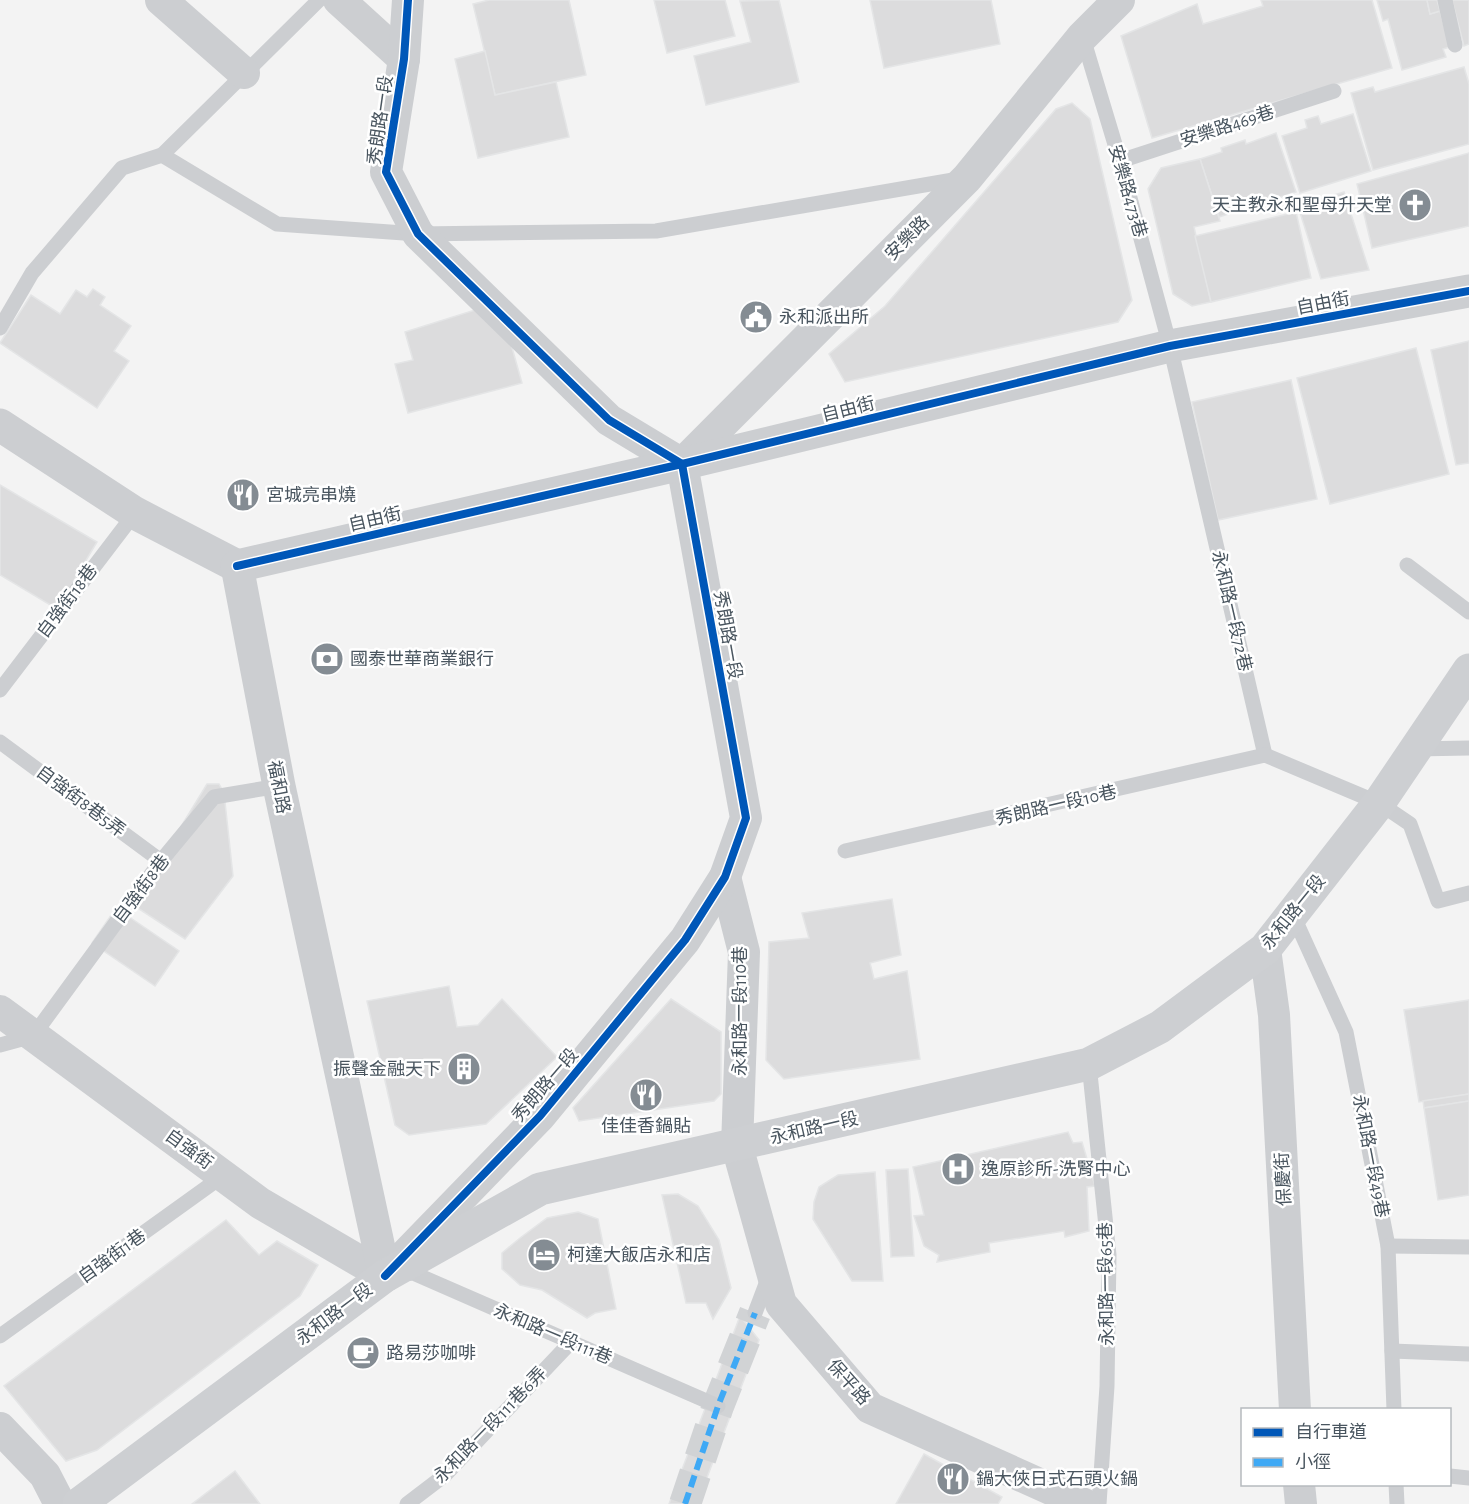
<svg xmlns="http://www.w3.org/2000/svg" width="1469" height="1504" font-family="'Alegreya Sans','Noto Sans TC',sans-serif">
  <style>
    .building { fill: #dcdcdd; stroke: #e4e5e6; stroke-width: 1.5 }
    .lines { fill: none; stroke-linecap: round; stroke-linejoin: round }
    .minor-tunnel { stroke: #d1d3d5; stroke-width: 32; stroke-dasharray: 32 16; stroke-linecap: butt }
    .service { stroke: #ccced1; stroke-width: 15 }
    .minor { stroke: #ccced1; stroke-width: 32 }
    .tertiary { stroke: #ccced1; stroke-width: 33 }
    .secondary { stroke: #cdcfd2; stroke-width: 33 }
    .quiet { stroke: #3fa9f5; stroke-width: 6; stroke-dasharray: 12 6; stroke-linecap: butt }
    .cycleway-casing { stroke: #fff; stroke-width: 11 }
    .cycleway { stroke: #0057b8; stroke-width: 8 }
    .labels { text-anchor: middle; stroke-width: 5; stroke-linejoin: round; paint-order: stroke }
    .street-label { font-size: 18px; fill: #49555f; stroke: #fff }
    .poi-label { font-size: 18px; fill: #49555f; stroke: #fff; text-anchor: start }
  </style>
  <rect width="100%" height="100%" fill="#f3f3f3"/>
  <g class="building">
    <path d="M489 0H569L586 75 495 95 473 4Z"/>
    <path d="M654 0H725L735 36 667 53Z"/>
    <path d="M779 0 799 82 706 105 694 56 751 42 740 1Z"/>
    <path d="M870 0H991L1000 44 884 68Z"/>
    <path d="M1261 0H1372L1392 68 1152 138 1121 36 1197 4 1203 24 1263 6Z"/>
    <path d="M1377 0H1427L1430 14 1440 11 1450 47 1443 49 1446 57 1402 70 1388 19 1383 21Z"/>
    <path d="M1427 0H1437L1440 11 1430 14Z"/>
    <path d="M1452 0H1469V44L1464 46Z"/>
    <path d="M485 51 495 95 556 82 569 137 478 158 455 59Z"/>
    <path d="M1464 67 1469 84V144L1373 170 1351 93 1373 87 1375 92Z"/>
    <path d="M1072 103 1090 119 1132 300 1118 322 845 382 829 354 885 306 1056 109Z"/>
    <path d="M1353 114 1371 171 1300 193 1282 136 1307 128 1305 120 1318 116 1321 124Z"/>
    <path d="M1276 133 1296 192 1219 217 1200 159 1222 152 1221 148 1245 140 1246 144Z"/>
    <path d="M1469 153V226L1372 248 1357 184Z"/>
    <path d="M1200 159 1220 221 1194 227 1211 302 1192 306 1173 294 1148 189 1161 168Z"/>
    <path d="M1344 192 1369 270 1321 279 1298 206Z"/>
    <path d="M1296 212 1311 278 1211 302 1195 236Z"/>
    <path d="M93 289 105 297 100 305 131 326 114 351 129 361 97 408 0 343 31 295 60 314 76 290 87 297Z"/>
    <path d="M478 309 509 337 522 383 408 413 395 364 413 360 405 332Z"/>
    <path d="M1469 341V463L1456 465 1431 350Z"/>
    <path d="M1416 348 1449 474 1330 504 1297 378Z"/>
    <path d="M1291 380 1317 499 1218 520 1192 402Z"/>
    <path d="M0 485 97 542 57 609 0 575Z"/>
    <path d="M207 784H219L224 793 233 876 185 939 133 905Z"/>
    <path d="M892 899 901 955 870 963 874 979 907 971 920 1059 784 1079 766 1060 769 942 809 938 802 913Z"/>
    <path d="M116 908 179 951 155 986 92 943Z"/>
    <path d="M449 986 457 1027 478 1025 502 999 557 1057 486 1124 409 1135 395 1125 367 1001Z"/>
    <path d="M671 999 721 1032V1094L714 1101 579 1121 573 1108Z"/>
    <path d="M1469 1000V1094L1419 1102 1404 1010Z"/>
    <path d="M1469 1094V1101L1424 1108 1423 1101Z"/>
    <path d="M1469 1101V1195L1438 1200 1424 1108Z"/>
    <path d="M1068 1132 1073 1143 1082 1142 1095 1186 1087 1187 1089 1231 1065 1237 1064 1231 989 1243 990 1252 937 1262 939 1255 924 1246 914 1216 924 1215 913 1167Z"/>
    <path d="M908 1169 914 1256 891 1257 886 1170Z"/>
    <path d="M875 1172 883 1281H852L813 1219 814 1202 819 1187 838 1175Z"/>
    <path d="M678 1194 698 1206 719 1240 731 1288 713 1319 706 1303H686L662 1195Z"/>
    <path d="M578 1212 598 1219 616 1309 595 1313 587 1318 542 1290 520 1285 502 1269V1253L520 1238 547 1218Z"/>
    <path d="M226 1220 259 1255 277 1241 318 1265 300 1296 97 1450 66 1461 4 1386Z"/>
    <path d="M740 1316 759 1340 697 1504H669Z"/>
    <path d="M924 1454 1002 1497 998 1504H896Z"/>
    <path d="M235 1471 260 1504H192Z"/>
  </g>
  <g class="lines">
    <path class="minor-tunnel" d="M685 1504 718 1406 755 1313"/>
    <g class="service">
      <path d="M1445 0 1455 45"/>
      <path d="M1083 38 1120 161 1170 346 1265 755"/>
      <path d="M162 155 319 0"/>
      <path d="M1120 161 1334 91"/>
      <path d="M0 328 32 273 122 168 162 155 277 224 418 234 656 231 959 179"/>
      <path d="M1407 565 1469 612"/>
      <path d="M0 690 135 513"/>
      <path d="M0 742 161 861"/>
      <path d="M1415 749 1469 748"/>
      <path d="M1265 755 1379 803 1410 824 1438 901 1469 893"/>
      <path d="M845 851 1265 755"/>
      <path d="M1293 915 1346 1032 1388 1246 1394 1410"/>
      <path d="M0 1045 33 1036 161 861 214 797 279 786"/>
      <path d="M1089 1064 1109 1255 1107 1386 1099 1504"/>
      <path d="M1388 1246 1469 1247"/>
      <path d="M401 1274 413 1273 718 1406"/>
      <path d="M755 1313 769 1276"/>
      <path d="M0 1336 224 1175"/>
      <path d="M1392 1351 1469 1354"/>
      <path d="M1450 1476 1469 1478"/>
      <path d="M1396 1484 1397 1504"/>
      <path d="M407 1504 445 1475 571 1342"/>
    </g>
    <g class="minor">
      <path d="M161 0 244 73"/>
      <path d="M339 0 404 59"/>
      <path d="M682 464 967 178 1082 37 1119 0"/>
      <path d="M725 877 744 952 737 1146 781 1304 870 1408 1084 1504"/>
      <path d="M1265 949 1274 1015 1295 1410"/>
      <path d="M0 1011 260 1203 385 1276 540 1116 685 940 725 877 746 818 682 464 609 420 418 234 386 172 404 59 408 0"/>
      <path d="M0 1428 45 1475 60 1504"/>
      <path d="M1299 1484 1301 1504"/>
    </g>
    <g class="tertiary">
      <path d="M0 425 135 513 237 566"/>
      <path d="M237 566 682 464 1170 346 1469 291"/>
      <path d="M237 566 279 786 385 1276"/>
    </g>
    <path class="secondary" d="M79 1504 385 1276 540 1189 1089 1064 1160 1027 1265 949 1379 803 1469 670"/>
    <path class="quiet" d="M685 1504 718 1406 755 1313"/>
    <defs>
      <g id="cycleway">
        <path d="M237 566 682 464 1170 346 1469 291"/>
        <path d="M385 1276 540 1116 685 940 725 877 746 818 682 464 609 420 418 234 386 172 404 59 408 0"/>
      </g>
    </defs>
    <use href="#cycleway" class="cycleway-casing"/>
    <use href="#cycleway" class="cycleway"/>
  </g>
  <defs>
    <symbol id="church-disc" viewBox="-11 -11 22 22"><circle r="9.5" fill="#848c93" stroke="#fff"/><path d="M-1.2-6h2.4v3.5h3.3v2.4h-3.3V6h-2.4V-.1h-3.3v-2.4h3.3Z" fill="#fff"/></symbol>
    <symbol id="civic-disc" viewBox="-11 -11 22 22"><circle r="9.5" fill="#848c93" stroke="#fff"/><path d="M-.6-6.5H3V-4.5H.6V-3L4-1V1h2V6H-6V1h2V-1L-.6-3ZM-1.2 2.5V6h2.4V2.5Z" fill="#fff"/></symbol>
    <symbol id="restaurant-disc" viewBox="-11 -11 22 22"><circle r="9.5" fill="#848c93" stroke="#fff"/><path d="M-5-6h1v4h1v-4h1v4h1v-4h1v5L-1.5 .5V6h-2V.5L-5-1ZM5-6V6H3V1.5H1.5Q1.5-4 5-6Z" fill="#fff"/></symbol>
    <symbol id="bank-disc" viewBox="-11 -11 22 22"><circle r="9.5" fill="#848c93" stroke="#fff"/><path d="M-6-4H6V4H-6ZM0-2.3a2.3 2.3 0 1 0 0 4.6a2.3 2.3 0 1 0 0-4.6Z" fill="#fff"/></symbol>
    <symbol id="building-disc" viewBox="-11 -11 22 22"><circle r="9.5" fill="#848c93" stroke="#fff"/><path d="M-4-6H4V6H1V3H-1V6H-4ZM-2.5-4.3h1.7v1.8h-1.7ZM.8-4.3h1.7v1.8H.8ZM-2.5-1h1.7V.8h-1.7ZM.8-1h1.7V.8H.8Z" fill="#fff"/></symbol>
    <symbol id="hospital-disc" viewBox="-11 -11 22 22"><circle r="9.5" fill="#848c93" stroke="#fff"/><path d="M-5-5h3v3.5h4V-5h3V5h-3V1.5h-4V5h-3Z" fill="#fff"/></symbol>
    <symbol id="hotel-disc" viewBox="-11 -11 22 22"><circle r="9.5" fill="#848c93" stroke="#fff"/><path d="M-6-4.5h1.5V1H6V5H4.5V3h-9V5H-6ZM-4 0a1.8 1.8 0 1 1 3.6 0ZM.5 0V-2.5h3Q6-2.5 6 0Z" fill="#fff"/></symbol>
    <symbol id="cafe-disc" viewBox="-11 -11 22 22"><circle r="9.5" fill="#848c93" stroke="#fff"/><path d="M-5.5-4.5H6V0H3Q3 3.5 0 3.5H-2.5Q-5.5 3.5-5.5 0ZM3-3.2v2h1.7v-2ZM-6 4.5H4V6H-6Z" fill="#fff"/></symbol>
  </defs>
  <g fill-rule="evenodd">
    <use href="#church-disc" x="1396" y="186" width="38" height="38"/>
    <use href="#civic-disc" x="737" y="298" width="38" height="38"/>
    <use href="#restaurant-disc" x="224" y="476" width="38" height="38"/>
    <use href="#bank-disc" x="308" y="640" width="38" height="38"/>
    <use href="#building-disc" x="445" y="1050" width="38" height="38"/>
    <use href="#restaurant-disc" x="627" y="1076" width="38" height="38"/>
    <use href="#hospital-disc" x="939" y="1150" width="38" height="38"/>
    <use href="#hotel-disc" x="525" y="1236" width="38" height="38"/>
    <use href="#cafe-disc" x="344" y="1334" width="38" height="38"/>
    <use href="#restaurant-disc" x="934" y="1460" width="38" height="38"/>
  </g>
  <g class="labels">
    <g class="street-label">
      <text transform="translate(380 120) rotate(-82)" y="6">秀朗路一段</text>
      <text transform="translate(1227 126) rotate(-18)" y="6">安樂路469巷</text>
      <text transform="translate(1128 191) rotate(74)" y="6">安樂路473巷</text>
      <text transform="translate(907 238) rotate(-45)" y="6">安樂路</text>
      <text transform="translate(1323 303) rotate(-11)" y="6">自由街</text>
      <text transform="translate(848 409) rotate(-14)" y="6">自由街</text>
      <text transform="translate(375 519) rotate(-13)" y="6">自由街</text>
      <text transform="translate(67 601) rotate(-53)" y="6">自強街18巷</text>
      <text transform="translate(1232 611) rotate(77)" y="6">永和路一段72巷</text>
      <text transform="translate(728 635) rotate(80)" y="6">秀朗路一段</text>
      <text transform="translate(279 787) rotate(79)" y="6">福和路</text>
      <text transform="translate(81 801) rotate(37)" y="6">自強街8巷5弄</text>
      <text transform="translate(1056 805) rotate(-13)" y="6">秀朗路一段10巷</text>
      <text transform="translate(141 889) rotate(-53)" y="6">自強街8巷</text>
      <text transform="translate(1293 912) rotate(-51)" y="6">永和路一段</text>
      <text transform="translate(740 1011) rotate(-90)" y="6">永和路一段110巷</text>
      <text transform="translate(545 1085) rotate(-49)" y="6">秀朗路一段</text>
      <text transform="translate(814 1128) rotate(-13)" y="6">永和路一段</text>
      <text transform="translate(189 1149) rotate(36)" y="6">自強街</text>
      <text transform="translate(1371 1156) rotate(79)" y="6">永和路一段49巷</text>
      <text transform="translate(1283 1179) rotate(-93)" y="6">保慶街</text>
      <text transform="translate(112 1256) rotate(-36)" y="6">自強街1巷</text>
      <text transform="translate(1106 1284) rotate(-91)" y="6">永和路一段65巷</text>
      <text transform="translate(334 1314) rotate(-37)" y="6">永和路一段</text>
      <text transform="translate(553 1334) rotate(23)" y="6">永和路一段111巷</text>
      <text transform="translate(849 1382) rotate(48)" y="6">保平路</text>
      <text transform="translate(490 1425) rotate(-46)" y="6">永和路一段111巷6弄</text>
    </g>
    <g class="poi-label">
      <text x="1392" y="211" text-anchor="end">天主教永和聖母升天堂</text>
      <text x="779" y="323">永和派出所</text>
      <text x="266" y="501">宮城亮串燒</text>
      <text x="350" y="665">國泰世華商業銀行</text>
      <text x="441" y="1075" text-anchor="end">振聲金融天下</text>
      <text x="646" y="1132" text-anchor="middle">佳佳香鍋貼</text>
      <text x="981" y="1175">逸原診所-洗腎中心</text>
      <text x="567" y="1261">柯達大飯店永和店</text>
      <text x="386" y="1359">路易莎咖啡</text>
      <text x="976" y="1485">鍋大俠日式石頭火鍋</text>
    </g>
  </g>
  <rect x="1241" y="1408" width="210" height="78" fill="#ffffff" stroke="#b6bbbf" stroke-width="1.5"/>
  <rect x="1253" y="1428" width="30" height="9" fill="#0057b8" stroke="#b6bbbf" stroke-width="1.5"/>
  <text x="1295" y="1438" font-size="18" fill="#49555f">自行車道</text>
  <rect x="1253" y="1458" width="30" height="9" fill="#3fa9f5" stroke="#b6bbbf" stroke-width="1.5"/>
  <text x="1295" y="1468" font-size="18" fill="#49555f">小徑</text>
</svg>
